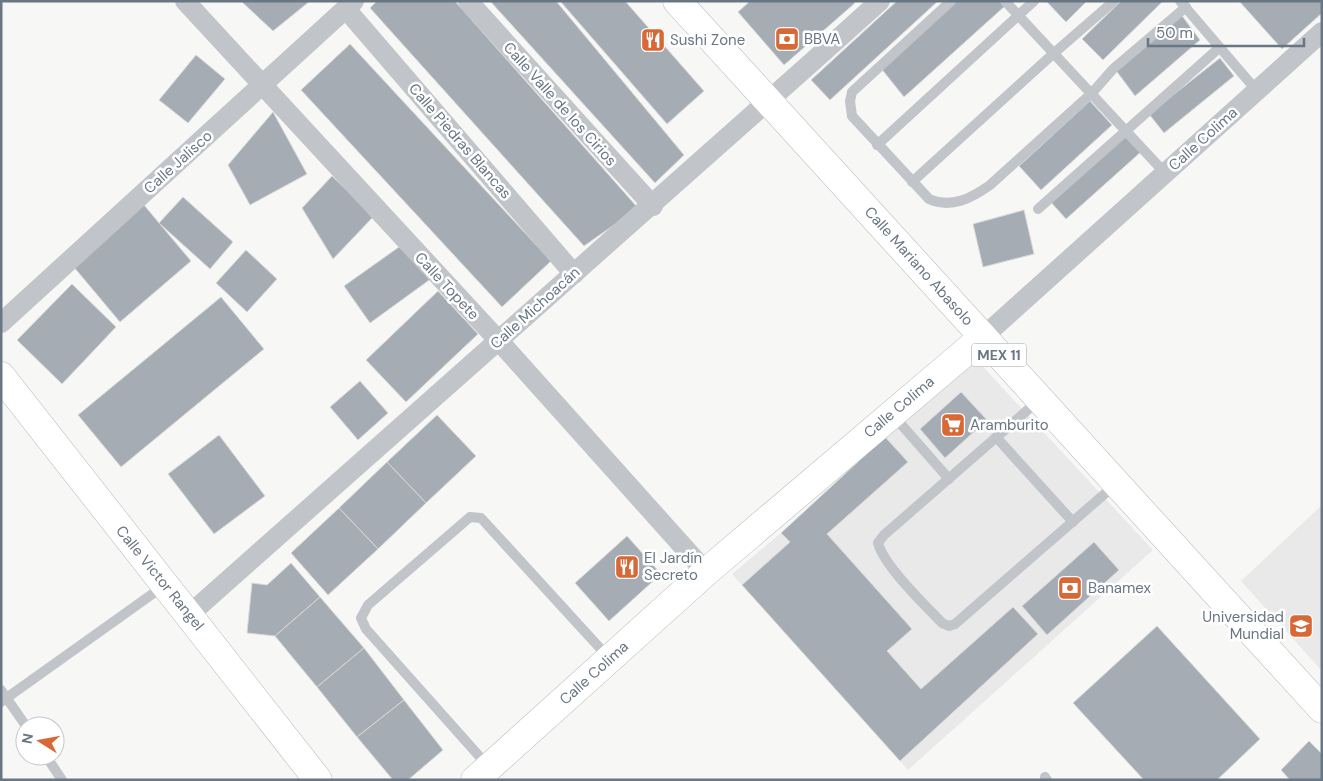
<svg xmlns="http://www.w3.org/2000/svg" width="1323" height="781" font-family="'DM Sans',sans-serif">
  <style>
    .built { fill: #e8e9e8 }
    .building { fill: #a5acb3; stroke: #d9d9d8 }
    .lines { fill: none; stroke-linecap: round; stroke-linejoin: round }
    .secondary-casing { stroke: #b4b8bd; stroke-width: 29 }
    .primary-casing { stroke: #b2b6bb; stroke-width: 29 }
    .lane { stroke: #c1c4c8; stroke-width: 10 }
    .street { stroke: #c1c4c8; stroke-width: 20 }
    .secondary { stroke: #fff; stroke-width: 28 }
    .primary { stroke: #fff; stroke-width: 28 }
    .labels { text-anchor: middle; stroke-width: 5; stroke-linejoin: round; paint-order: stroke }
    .shield { fill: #fff; stroke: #969fa9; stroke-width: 1 }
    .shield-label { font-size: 14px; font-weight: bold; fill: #697684 }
    .poi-label { font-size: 15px; fill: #697684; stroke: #fff; text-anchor: start }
    .street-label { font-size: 15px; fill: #697684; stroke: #fff }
  </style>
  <rect width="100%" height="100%" fill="#f7f8f5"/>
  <g class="built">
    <path d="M973 356 1153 550 908 770 732 574 781 533Z"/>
    <path d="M1322 505V671L1241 581Z"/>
  </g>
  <g class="building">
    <path d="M241 1H310L273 31Z"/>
    <path d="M377 1H455L638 208 584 246 370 8Z"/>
    <path d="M490 1H556L684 155 655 183Z"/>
    <path d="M560 1H625L704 91 667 124Z"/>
    <path d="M750 1H853L855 3 784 65 738 12Z"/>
    <path d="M897 1H938L830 100 811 80Z"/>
    <path d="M955 1H1003L1006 5 904 97 880 67Z"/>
    <path d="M1046 1H1087L1066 22Z"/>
    <path d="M1121 1H1163L1103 60 1082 39Z"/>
    <path d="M1239 1H1322V13L1282 49Z"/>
    <path d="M1180 13 1200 40 1135 96 1115 69Z"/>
    <path d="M350 44 551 261 502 307 301 90Z"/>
    <path d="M196 55 225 79 188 123 159 100Z"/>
    <path d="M1220 58 1234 76 1164 133 1149 114Z"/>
    <path d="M1090 101 1112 125 1041 190 1019 166Z"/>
    <path d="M273 112 307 174 250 205 228 165Z"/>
    <path d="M1127 131 1143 150 1066 219 1049 200Z"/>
    <path d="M332 176 374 216 333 259 302 208Z"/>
    <path d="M183 197 233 242 210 269 159 223Z"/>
    <path d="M144 205 191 261 120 322 73 266Z"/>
    <path d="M1024 210 1034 254 983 267 973 224Z"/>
    <path d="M399 247 432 278 370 323 344 286Z"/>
    <path d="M246 250 277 279 247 312 216 283Z"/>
    <path d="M72 284 116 327 62 384 17 340Z"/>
    <path d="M438 291 478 334 406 402 366 360Z"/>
    <path d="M221 297 264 349 121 467 78 415Z"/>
    <path d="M360 381 388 413 358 440 330 407Z"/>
    <path d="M961 392 987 420 945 458 920 429Z"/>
    <path d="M437 415 476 456 426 503 387 462Z"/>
    <path d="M219 435 265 496 214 534 168 474Z"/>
    <path d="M885 437 908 462 827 534 912 629 887 651 921 689 1013 607 1038 634 900 761 742 585 790 542 781 533Z"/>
    <path d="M387 462 426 503 378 549 339 508Z"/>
    <path d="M339 508 378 549 328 595 291 553Z"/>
    <path d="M627 536 661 574 609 621 575 583Z"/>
    <path d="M1094 542 1119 570 1047 635 1022 606Z"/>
    <path d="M291 563 320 597 275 636 247 633 252 583 267 585Z"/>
    <path d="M320 597 364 648 317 687 275 636Z"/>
    <path d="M1157 626 1260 739 1217 780H1144L1073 703Z"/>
    <path d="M364 648 404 700 357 737 317 687Z"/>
    <path d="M404 700 443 750 408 780H393L357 737Z"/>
    <path d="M1309 741 1322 754V780H1290L1281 770Z"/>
  </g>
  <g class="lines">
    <defs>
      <g id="secondary">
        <path d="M1 376 318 780"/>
        <path d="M475 780 706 572 983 337"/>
      </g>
      <path id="primary" d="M677 1 1322 709"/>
    </defs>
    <use href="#secondary" class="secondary-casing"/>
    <use href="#primary" class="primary-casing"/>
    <g class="lane">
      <path d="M951 1 852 92 850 101 852 116 929 199C951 209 972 198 990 185L1092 93 1113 69 1186 7"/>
      <path d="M1005 1 1165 173"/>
      <path d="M1180 1 1257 91"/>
      <path d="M877 145 1034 1"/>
      <path d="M912 182 1053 54 1114 1"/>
      <path d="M1038 209 1219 48"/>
      <path d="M1039 400 884 535 878 543C884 566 925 605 942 623L949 626 955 624 1116 484"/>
      <path d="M892 414 949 479"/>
      <path d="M996 437 1073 522"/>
      <path d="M1 690 26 726"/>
      <path d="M1 702 165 585"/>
      <path d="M46 756 62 780"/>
      <path d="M488 766 366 629 361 618 368 605 470 517 481 518 609 658"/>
      <path d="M1045 777 1047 780"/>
    </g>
    <g class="street">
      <path d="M185 1 499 341 706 572"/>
      <path d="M468 1 653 206"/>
      <path d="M346 9 574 274"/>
      <path d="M1 323 354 1"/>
      <path d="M983 337 1322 32"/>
      <path d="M190 614C420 411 651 207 880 1"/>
    </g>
    <use href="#secondary" class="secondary"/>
    <use href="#primary" class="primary"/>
  </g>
  <defs>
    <symbol id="bank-square" viewBox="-11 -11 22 22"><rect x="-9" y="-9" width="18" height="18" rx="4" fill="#d86835" stroke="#fff"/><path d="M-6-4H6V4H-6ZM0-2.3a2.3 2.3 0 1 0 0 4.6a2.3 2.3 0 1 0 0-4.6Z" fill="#fff"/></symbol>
    <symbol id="restaurant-square" viewBox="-11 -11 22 22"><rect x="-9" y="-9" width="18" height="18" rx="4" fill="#d86835" stroke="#fff"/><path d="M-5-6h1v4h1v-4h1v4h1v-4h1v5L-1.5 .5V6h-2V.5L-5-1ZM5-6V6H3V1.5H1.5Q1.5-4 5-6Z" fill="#fff"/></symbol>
    <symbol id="supermarket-square" viewBox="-11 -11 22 22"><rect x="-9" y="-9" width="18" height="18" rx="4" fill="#d86835" stroke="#fff"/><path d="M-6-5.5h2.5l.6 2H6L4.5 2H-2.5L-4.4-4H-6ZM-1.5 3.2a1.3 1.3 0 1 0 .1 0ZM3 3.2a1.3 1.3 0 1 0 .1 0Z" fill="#fff"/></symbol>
    <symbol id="university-square" viewBox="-11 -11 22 22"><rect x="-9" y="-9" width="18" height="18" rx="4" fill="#d86835" stroke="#fff"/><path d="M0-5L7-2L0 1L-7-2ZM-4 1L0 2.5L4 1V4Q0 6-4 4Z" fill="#fff"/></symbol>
  </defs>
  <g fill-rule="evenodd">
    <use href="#bank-square" x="773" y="25" width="28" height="28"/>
    <use href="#restaurant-square" x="639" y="26" width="28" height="28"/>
    <use href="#supermarket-square" x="939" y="411" width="28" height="28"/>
    <use href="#restaurant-square" x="613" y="553" width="28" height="28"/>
    <use href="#bank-square" x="1056" y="574" width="28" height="28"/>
    <use href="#university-square" x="1287" y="612" width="28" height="28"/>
  </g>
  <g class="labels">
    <rect class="shield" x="971.5" y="343.5" width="55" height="23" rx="4"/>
    <g class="shield-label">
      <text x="999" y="360">MEX 11</text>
    </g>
    <g class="poi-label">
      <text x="804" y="44">BBVA</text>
      <text x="670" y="45">Sushi Zone</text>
      <text x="970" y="430">Aramburito</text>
      <text x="644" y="563">El Jardín<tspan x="644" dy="17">Secreto</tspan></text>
      <text x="1088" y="593">Banamex</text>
      <text x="1284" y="622" text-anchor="end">Universidad<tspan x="1284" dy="17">Mundial</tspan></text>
    </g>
    <g class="street-label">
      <text transform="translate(560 104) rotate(48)" y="5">Calle Valle de los Cirios</text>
      <text transform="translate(1203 139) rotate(-42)" y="5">Calle Colima</text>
      <text transform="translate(460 141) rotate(49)" y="5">Calle Piedras Blancas</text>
      <text transform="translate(178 162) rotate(-42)" y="5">Calle Jalisco</text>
      <text transform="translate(919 266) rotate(48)" y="5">Calle Mariano Abasolo</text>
      <text transform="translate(447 286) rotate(47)" y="5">Calle Topete</text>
      <text transform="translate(535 308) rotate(-42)" y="5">Calle Michoacán</text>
      <text transform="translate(899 407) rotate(-40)" y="5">Calle Colima</text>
      <text transform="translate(160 578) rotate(51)" y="5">Calle Victor Rangel</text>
      <text transform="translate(594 673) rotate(-42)" y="5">Calle Colima</text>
    </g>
  </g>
  <rect width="1323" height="781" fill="none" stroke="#697684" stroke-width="5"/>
  <g transform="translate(40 741) rotate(281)"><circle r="24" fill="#ffffff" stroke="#c3c8ce"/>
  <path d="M0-4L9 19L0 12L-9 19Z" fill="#d86835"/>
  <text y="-8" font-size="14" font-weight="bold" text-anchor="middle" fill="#697684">N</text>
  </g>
  <path d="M1148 38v8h156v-8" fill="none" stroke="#697684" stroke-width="2.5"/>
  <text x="1156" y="38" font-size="15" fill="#697684" stroke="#ffffff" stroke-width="4" paint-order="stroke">50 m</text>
</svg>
